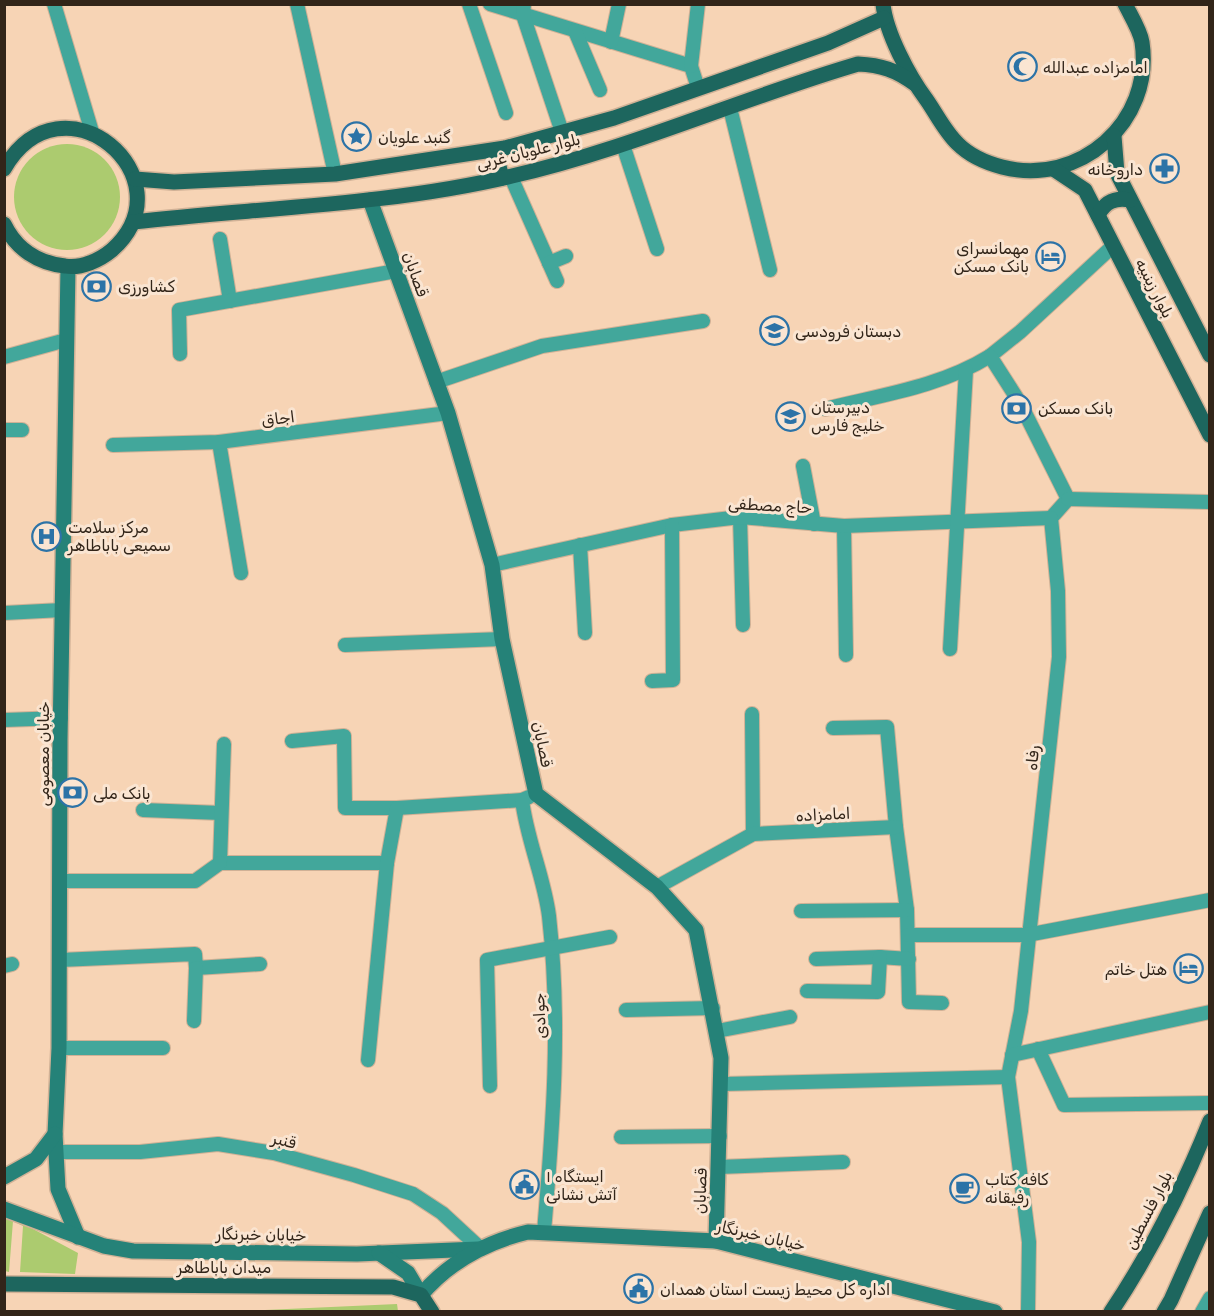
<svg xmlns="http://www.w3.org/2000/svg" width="1214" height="1316" font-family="Rubik,'Noto Sans Arabic',sans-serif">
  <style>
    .green { fill: #accb6f }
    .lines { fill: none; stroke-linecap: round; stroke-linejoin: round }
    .street-casing { stroke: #d0b196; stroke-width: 16 }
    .secondary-casing { stroke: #d0b196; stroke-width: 18 }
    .primary-casing { stroke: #d0b196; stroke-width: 18 }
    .street { stroke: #42a79b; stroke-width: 14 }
    .secondary { stroke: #258278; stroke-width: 15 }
    .primary { stroke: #1d665e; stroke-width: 15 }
    .labels { text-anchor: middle; stroke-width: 6; stroke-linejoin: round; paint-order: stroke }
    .poi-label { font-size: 16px; fill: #322519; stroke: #fae5d2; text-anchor: start }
    .street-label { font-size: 16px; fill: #322519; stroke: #fae5d2 }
  </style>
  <rect width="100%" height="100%" fill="#f7d4b5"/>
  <g class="green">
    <circle cx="67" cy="197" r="53"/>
    <path d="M5 1214 78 1253 75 1274 20 1272 23 1226 13 1221 9 1272 5 1271Z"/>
    <path d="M397 1304 398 1311H244Z"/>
  </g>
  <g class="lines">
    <defs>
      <g id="street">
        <path d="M54 4 92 132"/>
        <path d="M297 4 335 174"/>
        <path d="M469 4 506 113"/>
        <path d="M490 4 691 66 698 88"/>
        <path d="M524 4 523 15 562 132"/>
        <path d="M575 31 600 90"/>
        <path d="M611 42 619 4"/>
        <path d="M691 66 698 4"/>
        <path d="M730 108 770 270"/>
        <path d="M623 145 657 249"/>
        <path d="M511 177 557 281"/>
        <path d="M220 239 230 301"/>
        <path d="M549 263 566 256"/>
        <path d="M180 354 179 310 396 271"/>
        <path d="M990 356 1020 332 1113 246"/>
        <path d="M4 357 66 340"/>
        <path d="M436 382 542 346 703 321"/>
        <path d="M825 409C881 395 940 387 990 356L1020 403 1068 499 1051 518 1058 591 1059 657 1021 1011 1008 1077 1029 1242 1028 1312"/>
        <path d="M4 430H22"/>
        <path d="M219 442 241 573"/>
        <path d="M113 445 219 442 448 413"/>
        <path d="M803 466 814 524"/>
        <path d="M1068 499 1210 502"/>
        <path d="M740 517 743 625"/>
        <path d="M844 526 846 655"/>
        <path d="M580 545 585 633"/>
        <path d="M492 565 672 525 740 517 844 526 1051 518"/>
        <path d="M4 613 62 610"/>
        <path d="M345 645 502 639"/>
        <path d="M950 649 966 370"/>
        <path d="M652 681 673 680 672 525"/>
        <path d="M752 714 753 834"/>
        <path d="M4 720 61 718"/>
        <path d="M833 728 887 727 896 827 907 910 909 1002 942 1003"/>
        <path d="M292 741 344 736 345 808H397L522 800 529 797"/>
        <path d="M522 800C527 840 544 877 549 916 561 1024 553 1125 544 1232"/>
        <path d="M143 810 221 813"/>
        <path d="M220 863H387"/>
        <path d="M220 863 224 744"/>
        <path d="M60 881H195L220 863"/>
        <path d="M657 887 753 834 896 827"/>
        <path d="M801 911 907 910"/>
        <path d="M908 935H1027L1210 900"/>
        <path d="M816 959 880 957 909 959"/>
        <path d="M60 960 195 954 196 968 260 964"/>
        <path d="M4 966 12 964"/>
        <path d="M807 991 878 992 880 957"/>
        <path d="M626 1010 713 1008"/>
        <path d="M194 1021 196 968"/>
        <path d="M717 1031 790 1017"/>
        <path d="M59 1048H163"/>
        <path d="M1038 1049 1064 1105 1210 1103"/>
        <path d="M1012 1055 1210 1012"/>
        <path d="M368 1060 387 863 397 808"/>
        <path d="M722 1084 1008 1077"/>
        <path d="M490 1086 487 960 610 937"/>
        <path d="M621 1137 720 1136"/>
        <path d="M56 1152H140L218 1144 274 1153 354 1175 413 1194 442 1213 481 1249"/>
        <path d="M719 1167 843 1162"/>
        <path d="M1202 1312 1210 1298"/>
      </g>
      <g id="secondary">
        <path d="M370 200 448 413 492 565 502 639 536 794 657 887 696 930 721 1058 716 1241"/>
        <path d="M68 267 60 740 59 1048 55 1134 58 1189 78 1237"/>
        <path d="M4 1177 36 1159 55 1134"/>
        <path d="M4 1209 104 1246 133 1251 357 1254 478 1249"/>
        <path d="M379 1253 408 1273 421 1295C449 1262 486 1242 528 1232L716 1241 995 1312"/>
      </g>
      <g id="primary">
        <path d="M883 4C886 33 909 76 926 99 936 113 945 132 958 144 969 155 987 163 1002 167 1079 187 1154 122 1142 42 1140 30 1131 16 1125 4"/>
        <path d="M1114 136 1117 173 1210 355"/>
        <path d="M495 150 502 178"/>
        <path d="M4 169C62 68 192 178 112 250 100 260 81 269 65 266 38 263 16 249 4 224"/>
        <path d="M1055 170 1085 190 1210 435"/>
        <path d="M135 179 174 182 335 174 505 148 614 118 828 43 884 18"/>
        <path d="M1098 215C1105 202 1115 197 1130 200"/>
        <path d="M133 222C257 208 390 205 512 176 630 149 742 98 858 64 881 65 896 70 915 84"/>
        <path d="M4 1284 393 1287 421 1295 432 1312"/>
        <path d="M1111 1312C1151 1252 1183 1188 1210 1121"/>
        <path d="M1164 1312 1171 1300 1210 1213"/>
      </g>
    </defs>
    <use href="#street" class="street-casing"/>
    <use href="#secondary" class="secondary-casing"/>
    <use href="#primary" class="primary-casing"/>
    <use href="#street" class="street"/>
    <use href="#secondary" class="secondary"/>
    <use href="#primary" class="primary"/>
  </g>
  <defs>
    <symbol id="mosque-ring" viewBox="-11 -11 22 22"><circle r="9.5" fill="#fae5d2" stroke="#2c73a7" stroke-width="1.5"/><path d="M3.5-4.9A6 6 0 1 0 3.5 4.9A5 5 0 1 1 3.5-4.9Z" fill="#2c73a7"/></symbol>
    <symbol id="sight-ring" viewBox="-11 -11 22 22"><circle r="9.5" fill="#fae5d2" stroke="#2c73a7" stroke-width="1.5"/><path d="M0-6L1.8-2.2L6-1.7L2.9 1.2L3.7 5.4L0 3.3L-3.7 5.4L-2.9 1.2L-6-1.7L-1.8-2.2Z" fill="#2c73a7"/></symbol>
    <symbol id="pharmacy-ring" viewBox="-11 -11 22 22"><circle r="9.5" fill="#fae5d2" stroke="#2c73a7" stroke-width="1.5"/><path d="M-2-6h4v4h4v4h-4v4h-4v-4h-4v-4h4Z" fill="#2c73a7"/></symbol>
    <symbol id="hotel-ring" viewBox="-11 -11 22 22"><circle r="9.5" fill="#fae5d2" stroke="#2c73a7" stroke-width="1.5"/><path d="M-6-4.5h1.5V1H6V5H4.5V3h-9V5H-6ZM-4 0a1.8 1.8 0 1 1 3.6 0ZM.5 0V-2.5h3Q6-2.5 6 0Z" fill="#2c73a7"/></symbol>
    <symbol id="bank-ring" viewBox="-11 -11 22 22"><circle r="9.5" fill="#fae5d2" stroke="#2c73a7" stroke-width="1.5"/><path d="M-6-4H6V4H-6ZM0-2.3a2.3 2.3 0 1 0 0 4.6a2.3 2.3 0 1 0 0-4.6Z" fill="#2c73a7"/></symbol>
    <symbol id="school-ring" viewBox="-11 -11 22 22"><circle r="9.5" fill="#fae5d2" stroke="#2c73a7" stroke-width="1.5"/><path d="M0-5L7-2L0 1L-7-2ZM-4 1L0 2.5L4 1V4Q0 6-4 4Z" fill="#2c73a7"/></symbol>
    <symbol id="hospital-ring" viewBox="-11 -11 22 22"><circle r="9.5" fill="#fae5d2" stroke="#2c73a7" stroke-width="1.5"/><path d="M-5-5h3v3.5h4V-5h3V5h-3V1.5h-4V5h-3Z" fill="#2c73a7"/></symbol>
    <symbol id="civic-ring" viewBox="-11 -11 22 22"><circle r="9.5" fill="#fae5d2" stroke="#2c73a7" stroke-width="1.5"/><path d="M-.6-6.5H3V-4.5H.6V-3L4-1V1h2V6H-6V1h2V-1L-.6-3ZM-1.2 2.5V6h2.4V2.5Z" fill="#2c73a7"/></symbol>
    <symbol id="cafe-ring" viewBox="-11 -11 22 22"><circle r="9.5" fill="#fae5d2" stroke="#2c73a7" stroke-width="1.5"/><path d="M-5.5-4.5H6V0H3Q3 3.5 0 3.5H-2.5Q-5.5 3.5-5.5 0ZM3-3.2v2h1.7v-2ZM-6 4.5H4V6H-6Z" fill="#2c73a7"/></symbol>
  </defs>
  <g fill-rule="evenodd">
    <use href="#mosque-ring" x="1006" y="50" width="33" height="33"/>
    <use href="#sight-ring" x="340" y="120" width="33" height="33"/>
    <use href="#pharmacy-ring" x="1148" y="152" width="33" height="33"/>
    <use href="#hotel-ring" x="1034" y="240" width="33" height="33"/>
    <use href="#bank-ring" x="80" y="270" width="33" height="33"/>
    <use href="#school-ring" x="758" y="314" width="33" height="33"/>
    <use href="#bank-ring" x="1000" y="392" width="33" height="33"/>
    <use href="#school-ring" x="774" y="400" width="33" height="33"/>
    <use href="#hospital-ring" x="30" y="520" width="33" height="33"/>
    <use href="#bank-ring" x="56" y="776" width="33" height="33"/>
    <use href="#hotel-ring" x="1172" y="952" width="33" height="33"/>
    <use href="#civic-ring" x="508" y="1168" width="33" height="33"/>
    <use href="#cafe-ring" x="948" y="1172" width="33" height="33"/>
    <use href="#civic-ring" x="622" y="1272" width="33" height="33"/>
  </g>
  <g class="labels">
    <g class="poi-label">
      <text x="1043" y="73">امامزاده عبدالله</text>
      <text x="378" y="143">گنبد علویان</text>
      <text x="1143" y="175" text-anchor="end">داروخانه</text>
      <text x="1029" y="254" text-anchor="end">مهمانسرای<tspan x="1029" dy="18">بانک مسکن</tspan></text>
      <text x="118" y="292">کشاورزی</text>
      <text x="795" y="337">دبستان فرودسی</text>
      <text x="811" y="413">دبیرستان<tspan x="811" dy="18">خلیج فارس</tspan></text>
      <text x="1038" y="414">بانک مسکن</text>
      <text x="68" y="533">مرکز سلامت<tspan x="68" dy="18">سمیعی باباطاهر</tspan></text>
      <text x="93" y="799">بانک ملی</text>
      <text x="1167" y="975" text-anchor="end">هتل خاتم</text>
      <text x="546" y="1182">ایستگاه ۱<tspan x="546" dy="18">آتش نشانی</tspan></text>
      <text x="985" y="1185">کافه کتاب<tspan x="985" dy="18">رفیقانه</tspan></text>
      <text x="660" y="1295">اداره کل محیط زیست استان همدان</text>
    </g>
    <g class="street-label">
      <text transform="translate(528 151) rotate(-14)" y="6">بلوار علویان غربی</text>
      <text transform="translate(416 274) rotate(70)" y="6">قصابان</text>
      <text transform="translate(1155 288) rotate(63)" y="6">بلوار زینبیه</text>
      <text transform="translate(278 418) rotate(-7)" y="6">اجاق</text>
      <text transform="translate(770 505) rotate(3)" y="6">حاج مصطفی</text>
      <text transform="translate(543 744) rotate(78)" y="6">قصابان</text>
      <text transform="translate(43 754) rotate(-90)" y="6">خیابان معصومی</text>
      <text transform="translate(1032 758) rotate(-85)" y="6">رفاه</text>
      <text transform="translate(823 814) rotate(-3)" y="6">امامزاده</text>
      <text transform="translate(539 1016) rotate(-93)" y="6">جوادی</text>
      <text transform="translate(284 1140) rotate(13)" y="6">قنبر</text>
      <text transform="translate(700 1191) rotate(-88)" y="6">قصابان</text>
      <text transform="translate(1148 1210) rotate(-63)" y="6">بلوار فلسطین</text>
      <text transform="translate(261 1234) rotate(1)" y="6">خیابان خبرنگار</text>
      <text transform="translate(761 1235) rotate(13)" y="6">خیابان خبرنگار</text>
      <text x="224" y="1273">میدان باباطاهر</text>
    </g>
  </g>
  <rect width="1214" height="1316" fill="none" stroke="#322519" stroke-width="12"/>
</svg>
